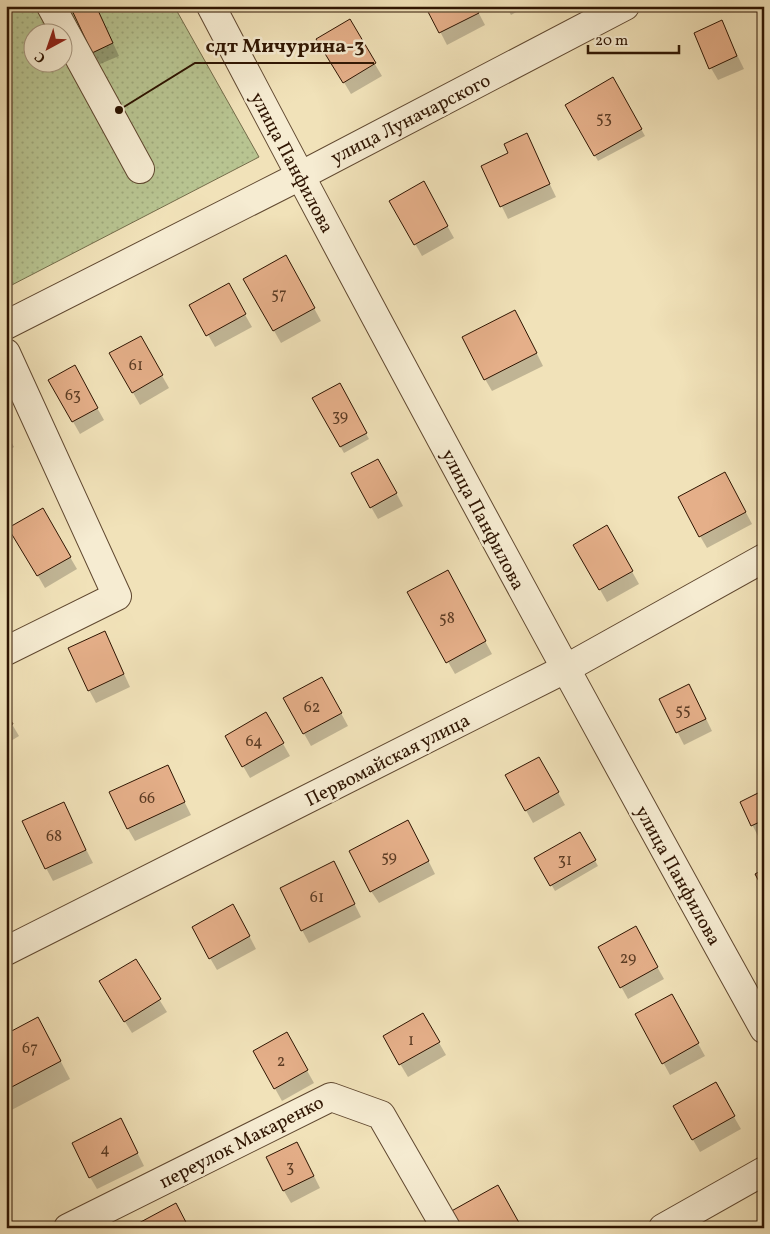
<svg xmlns="http://www.w3.org/2000/svg" width="770" height="1234" font-family="Vollkorn,serif">
  <style>
    .green { fill: url(#green-dots); stroke: #746c4a; fill-rule: evenodd }
    .shadow { fill: #0003 }
    .building { fill: #e5af89; stroke: #2f1502 }
    .lines { fill: none; stroke-linecap: round; stroke-linejoin: round }
    .minor-casing { stroke: #604830; stroke-width: 30 }
    .minor { stroke: #f6ecd2; stroke-width: 28 }
    .labels { text-anchor: middle; stroke-width: 5; stroke-linejoin: round; paint-order: stroke }
    .number-label { font-size: 16px; fill: #5c3c24 }
    .street-label { font-size: 19px; fill: #2f1502; stroke: #f6ecd2 }
    .leader { fill: none; stroke: #2f1502; stroke-width: 2 }
    .callout-dot { fill: #2f1502; stroke: #f6ecd2; stroke-width: 2 }
    .callout-label { font-size: 20px; text-anchor: middle; font-weight: bold; fill: #2f1502; stroke: #f6ecd2; stroke-width: 5; stroke-linejoin: round; paint-order: stroke }
  </style>
  <defs>
    <pattern id="green-dots" width="8" height="8" patternUnits="userSpaceOnUse" patternTransform="scale(1.25)"><rect width="8" height="8" fill="#b8c491"/><path d="M2 2h.1M6 6h.1" fill="none" stroke="#9ea87b" stroke-width="1.8" stroke-linecap="round"/></pattern>
  </defs>
  <rect width="100%" height="100%" fill="#f1e2b9"/>
  <filter id="stains"><feTurbulence type="fractalNoise" baseFrequency=".004" numOctaves="4"/><feColorMatrix values="0 0 0 0 .2 0 0 0 0 .09 0 0 0 0 .02 0 0 0 .5 -.17"/></filter>
  <radialGradient id="worn" r=".72"><stop offset=".6" stop-color="#630" stop-opacity="0"/><stop offset="1" stop-color="#630" stop-opacity=".3"/></radialGradient>
  <path class="green" d="M6 6H174L259 157 6 288ZM32 32H62V62H32Z"/>
  <g class="shadow">
    <path d="M96 6 119 56 100 64 93 52Z"/>
    <path d="M427 6H475L485 25 447 45Z"/>
    <path d="M506 6H527L511 15Z"/>
    <path d="M349 21 382 76 351 94 318 39Z"/>
    <path d="M721 22 744 69 718 80 711 68Z"/>
    <path d="M613 79 645 136 598 161 566 105Z"/>
    <path d="M526 135 556 197 508 219 482 166 510 154Z"/>
    <path d="M423 183 454 238 422 256 391 201Z"/>
    <path d="M286 257 321 321 281 343 245 280Z"/>
    <path d="M228 285 252 327 215 347 191 305Z"/>
    <path d="M522 324 543 366 492 391 485 379Z"/>
    <path d="M140 337 169 388 140 405 111 354Z"/>
    <path d="M74 367 104 420 80 434 50 381Z"/>
    <path d="M339 385 369 439 344 453 314 399Z"/>
    <path d="M6 432 14 447 6 452Z"/>
    <path d="M385 472 403 506 378 519 352 474Z"/>
    <path d="M732 486 752 524 707 548 700 536Z"/>
    <path d="M42 509 77 569 45 588 10 528Z"/>
    <path d="M607 527 639 584 607 602 575 545Z"/>
    <path d="M454 584 492 654 455 674 409 593Z"/>
    <path d="M111 645 130 687 96 703 89 690Z"/>
    <path d="M329 691 348 726 311 746 284 698Z"/>
    <path d="M696 698 712 731 684 745 661 700Z"/>
    <path d="M6 714 19 736 6 744Z"/>
    <path d="M266 714 290 756 250 778 226 737Z"/>
    <path d="M539 758 565 805 533 823 507 776Z"/>
    <path d="M167 767 191 815 135 841 128 829Z"/>
    <path d="M764 792V836L759 838 741 803Z"/>
    <path d="M63 804 93 863 53 881 46 868Z"/>
    <path d="M415 834 435 874 379 903 371 891Z"/>
    <path d="M580 834 598 866 555 891 536 858Z"/>
    <path d="M340 875 361 917 309 943 302 930Z"/>
    <path d="M240 918 256 949 217 970 210 958Z"/>
    <path d="M635 928 664 979 628 999 599 947Z"/>
    <path d="M135 961 167 1012 132 1033 108 994Z"/>
    <path d="M671 995 705 1056 670 1075 637 1015Z"/>
    <path d="M423 1015 446 1055 408 1077 384 1037Z"/>
    <path d="M286 1033 314 1083 282 1101 254 1051Z"/>
    <path d="M6 1036 48 1037 70 1079 6 1113Z"/>
    <path d="M715 1084 741 1129 700 1152 674 1107Z"/>
    <path d="M127 1132 144 1166 97 1189 90 1177Z"/>
    <path d="M304 1156 320 1188 291 1203 284 1191Z"/>
  </g>
  <g class="building">
    <path d="M70 6H96L113 43 92 53Z"/>
    <path d="M425 6H476L479 13 439 33Z"/>
    <path d="M350 19 376 63 343 83 316 39Z"/>
    <path d="M722 20 737 56 709 69 694 33Z"/>
    <path d="M613 77 642 129 594 156 565 105Z"/>
    <path d="M527 133 550 184 500 207 481 166 508 153 504 144Z"/>
    <path d="M424 181 448 226 414 245 389 201Z"/>
    <path d="M286 255 315 308 273 331 243 279Z"/>
    <path d="M229 283 246 314 206 336 189 305Z"/>
    <path d="M515 310 537 353 484 380 462 337Z"/>
    <path d="M141 336 163 375 132 393 109 353Z"/>
    <path d="M75 365 98 408 72 422 48 380Z"/>
    <path d="M340 383 367 433 340 447 312 398Z"/>
    <path d="M378 459 397 493 370 508 351 473Z"/>
    <path d="M725 472 746 512 699 537 678 497Z"/>
    <path d="M43 508 71 557 37 576 8 528Z"/>
    <path d="M607 525 633 571 599 590 573 545Z"/>
    <path d="M448 570 486 641 446 663 407 592Z"/>
    <path d="M105 631 124 674 88 691 68 648Z"/>
    <path d="M322 677 342 713 303 734 283 698Z"/>
    <path d="M689 684 706 719 676 733 659 699Z"/>
    <path d="M6 712 13 724 6 728Z"/>
    <path d="M266 712 284 743 242 767 225 736Z"/>
    <path d="M539 757 559 792 525 811 505 775Z"/>
    <path d="M168 765 185 802 127 829 109 792Z"/>
    <path d="M764 790V820L751 826 740 802Z"/>
    <path d="M64 802 86 850 45 869 22 821Z"/>
    <path d="M408 820 429 861 370 892 349 851Z"/>
    <path d="M580 832 596 860 550 886 534 858Z"/>
    <path d="M334 861 355 904 301 931 280 888Z"/>
    <path d="M764 869V891L755 874Z"/>
    <path d="M233 904 250 936 209 959 192 927Z"/>
    <path d="M636 926 658 967 620 988 598 947Z"/>
    <path d="M136 959 161 999 124 1022 99 981Z"/>
    <path d="M672 994 699 1043 662 1064 635 1014Z"/>
    <path d="M423 1013 440 1042 399 1065 383 1036Z"/>
    <path d="M38 1017 61 1061 6 1090V1034Z"/>
    <path d="M287 1032 308 1070 274 1089 253 1051Z"/>
    <path d="M716 1082 735 1116 692 1140 673 1106Z"/>
    <path d="M121 1118 138 1153 89 1178 72 1143Z"/>
    <path d="M297 1142 314 1176 283 1191 266 1157Z"/>
    <path d="M498 1185 522 1228H456L448 1213Z"/>
    <path d="M176 1203 189 1228H139L137 1224Z"/>
  </g>
  <g class="lines">
    <defs>
      <g id="minor">
        <path d="M51 6 140 169"/>
        <path d="M211 6C391 350 576 690 764 1029"/>
        <path d="M6 325 300 176 625 6"/>
        <path d="M6 353 117 596 6 651"/>
        <path d="M6 951 565 669 764 558"/>
        <path d="M68 1228 331 1097 381 1115 446 1228"/>
        <path d="M663 1228 764 1171"/>
      </g>
    </defs>
    <use href="#minor" class="minor-casing"/>
    <use href="#minor" class="minor"/>
  </g>
  <g class="labels">
    <g class="number-label">
      <text x="604" y="123">53</text>
      <text x="279" y="299">57</text>
      <text x="136" y="370">61</text>
      <text x="73" y="400">63</text>
      <text x="340" y="421">39</text>
      <text x="447" y="623">58</text>
      <text x="312" y="712">62</text>
      <text x="683" y="715">55</text>
      <text x="254" y="746">64</text>
      <text x="147" y="803">66</text>
      <text x="54" y="841">68</text>
      <text x="389" y="862">59</text>
      <text x="565" y="865">31</text>
      <text x="317" y="902">61</text>
      <text x="628" y="963">29</text>
      <text x="411" y="1045">1</text>
      <text x="30" y="1053">67</text>
      <text x="281" y="1066">2</text>
      <text x="105" y="1154">4</text>
      <text x="290" y="1172">3</text>
    </g>
    <g class="street-label">
      <text transform="translate(410 118) rotate(-27)" y="7">улица Луначарского</text>
      <text transform="translate(293 162) rotate(62)" y="7">улица Панфилова</text>
      <text transform="translate(484 519) rotate(62)" y="7">улица Панфилова</text>
      <text transform="translate(387 759) rotate(-27)" y="7">Первомайская улица</text>
      <text transform="translate(679 875) rotate(61)" y="7">улица Панфилова</text>
      <text transform="translate(241 1141) rotate(-27)" y="7">переулок Макаренко</text>
    </g>
  </g>
  <path class="leader" d="M119 110L195 63H374"/>
  <circle class="callout-dot" cx="119" cy="110" r="5"/>
  <g class="callout-label">
    <text x="285" y="52">сдт Мичурина-3</text>
  </g>
  <rect width="770" height="1234" fill="none" stroke="#f1e2b9" stroke-width="25"/>
  <rect x="8" y="8" width="755" height="1219" fill="none" stroke="#2f1502" stroke-width="2.5"/>
  <rect x="12" y="12" width="745" height="1209" fill="none" stroke="#2f1502"/>
  <g transform="translate(48 48) rotate(220)"><circle r="24" fill="#f6ecd2" stroke="#a6967f"/>
  <path d="M0-4L9 19L0 12L-9 19Z" fill="#8f2418"/>
  <text y="-8" font-size="14" font-weight="bold" text-anchor="middle" fill="#2f1502">С</text>
  </g>
  <path d="M588 45v8h91v-8" fill="none" stroke="#2f1502" stroke-width="2.5"/>
  <text x="595" y="45" font-size="15" fill="#2f1502" stroke="#f6ecd2" stroke-width="4" paint-order="stroke">20 m</text>
  <rect width="100%" height="100%" filter="url(#stains)"/>
  <rect width="100%" height="100%" fill="url(#worn)"/>
</svg>
